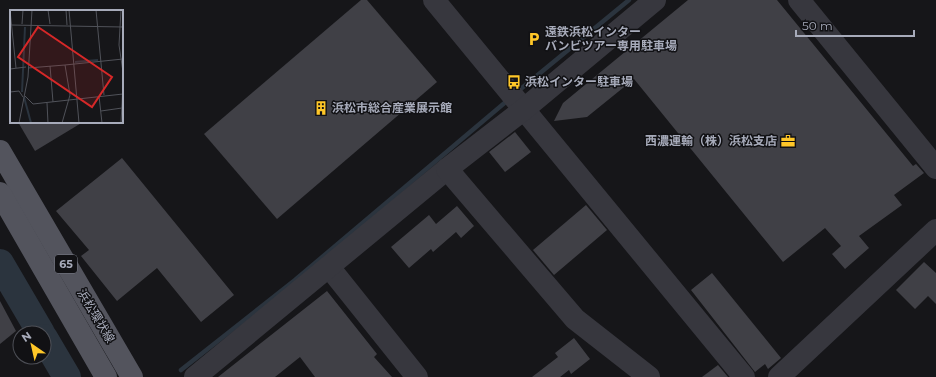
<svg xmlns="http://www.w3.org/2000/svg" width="936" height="377" font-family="Montserrat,'Noto Sans JP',sans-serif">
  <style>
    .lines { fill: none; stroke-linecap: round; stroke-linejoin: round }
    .stream { stroke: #2b343e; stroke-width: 4.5 }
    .river { stroke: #2b343e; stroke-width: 28 }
    .building { fill: #404046 }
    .minor { stroke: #37373e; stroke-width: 22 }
    .major { stroke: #53545d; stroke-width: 22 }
    .labels { text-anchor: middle; stroke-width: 3; stroke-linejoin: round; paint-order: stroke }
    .shield { fill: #111114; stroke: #7a7d88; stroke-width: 1 }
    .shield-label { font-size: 11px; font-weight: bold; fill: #a7abba }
    .poi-label { font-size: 12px; font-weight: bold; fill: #a7abba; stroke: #111114; text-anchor: start }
    .street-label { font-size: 12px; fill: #a7abba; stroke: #111114 }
    .inset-river { fill: none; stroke: #2b343e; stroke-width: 2 }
    .inset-road { fill: none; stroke: #505259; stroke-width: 1 }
    .view { fill: #d62828; fill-opacity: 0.15; stroke: #d62828; stroke-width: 2 }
    .inset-edge { fill: none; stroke: #a7abba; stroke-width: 2 }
  </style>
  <rect width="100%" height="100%" fill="#161619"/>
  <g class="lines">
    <g class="stream">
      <path d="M517 92 629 0"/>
      <path d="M181 370 295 280 508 100"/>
    </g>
    <g class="river">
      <path d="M0 263 41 333"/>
      <path d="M44 338 67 377"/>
    </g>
  </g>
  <g class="building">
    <path d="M361 0H367L437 82 277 219 204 134Z"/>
    <path d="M688 0H777L913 166 916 164 924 173 894 195 902 205 859 236 869 248 845 269 832 254 841 246 825 228 783 262 634 79 587 117 554 121 563 103Z"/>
    <path d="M18 122H83L35 151Z"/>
    <path d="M515 132 531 152 505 172 489 152Z"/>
    <path d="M122 158 234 295 201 322 157 268 117 301 81 256 89 250 56 211Z"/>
    <path d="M586 205 607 230 554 275 533 250Z"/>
    <path d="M457 206 474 226 461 238 456 232 433 252 431 249 409 268 391 247 429 215 436 224Z"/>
    <path d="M924 262 936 273V304L928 296 915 309 896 290Z"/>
    <path d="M712 273 781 358 768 369 765 364 755 372 691 290Z"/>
    <path d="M327 291 377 354 374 357 392 377H315L300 357 275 377H218Z"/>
    <path d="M0 301 16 331 0 344Z"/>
    <path d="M574 338 590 359 571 374 569 370 560 377H532L558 357 555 353Z"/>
    <path d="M718 365 728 377H702Z"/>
  </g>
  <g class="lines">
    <g class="minor">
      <path d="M434 0 744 377"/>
      <path d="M799 0 936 168"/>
      <path d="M329 267 417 377"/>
      <path d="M195 377 447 169"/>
      <path d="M649 377 575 319 447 169 523 110 655 0"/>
      <path d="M779 377 936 230"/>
    </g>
    <g class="major">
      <path d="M0 151 132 377"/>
      <path d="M0 193 106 377"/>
    </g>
  </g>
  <defs>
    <symbol id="parking-bare" viewBox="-9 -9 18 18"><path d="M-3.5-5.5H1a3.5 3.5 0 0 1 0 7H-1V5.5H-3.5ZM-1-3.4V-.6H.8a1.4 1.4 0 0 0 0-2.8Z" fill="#ffc728" stroke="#111114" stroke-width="2.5" paint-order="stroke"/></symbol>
    <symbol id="bus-bare" viewBox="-9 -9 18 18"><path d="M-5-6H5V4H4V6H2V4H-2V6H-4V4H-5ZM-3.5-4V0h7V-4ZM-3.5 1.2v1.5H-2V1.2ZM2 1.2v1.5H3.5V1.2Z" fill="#ffc728" stroke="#111114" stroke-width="2.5" paint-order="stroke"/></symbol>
    <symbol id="building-bare" viewBox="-9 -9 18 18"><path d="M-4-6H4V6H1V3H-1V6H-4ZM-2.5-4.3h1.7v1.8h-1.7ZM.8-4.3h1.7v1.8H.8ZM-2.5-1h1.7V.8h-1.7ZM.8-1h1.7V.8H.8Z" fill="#ffc728" stroke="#111114" stroke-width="2.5" paint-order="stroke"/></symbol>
    <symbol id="office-bare" viewBox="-9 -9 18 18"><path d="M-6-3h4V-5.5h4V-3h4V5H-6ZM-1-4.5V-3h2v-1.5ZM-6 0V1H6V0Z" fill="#ffc728" stroke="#111114" stroke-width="2.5" paint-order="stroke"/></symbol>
  </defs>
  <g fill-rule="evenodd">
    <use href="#parking-bare" x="524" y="29" width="20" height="20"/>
    <use href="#bus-bare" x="504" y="72" width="20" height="20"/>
    <use href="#building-bare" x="311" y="98" width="20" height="20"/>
    <use href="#office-bare" x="778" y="131" width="20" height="20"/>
  </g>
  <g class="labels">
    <rect class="shield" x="55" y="255" width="22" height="18" rx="3"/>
    <g class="shield-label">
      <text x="66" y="268">65</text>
    </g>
    <g class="poi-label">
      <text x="545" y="36">遠鉄浜松インター<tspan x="545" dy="14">バンビツアー専用駐車場</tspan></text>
      <text x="525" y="86">浜松インター駐車場</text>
      <text x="332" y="112">浜松市総合産業展示館</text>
      <text x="777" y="145" text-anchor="end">西濃運輸（株）浜松支店</text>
    </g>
    <g class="street-label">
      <text transform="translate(96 316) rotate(59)" y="4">浜松環状線</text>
    </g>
  </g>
  <g transform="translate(10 10)">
    <rect width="113" height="113" fill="#161619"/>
    <path class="inset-river" d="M65 52 88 50M12 82 15 17M14 87 21 113"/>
    <path class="inset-road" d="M0 0 6 58M38 0 40 14M56 0 57 15M59 0 69 113M86 0 94 85M111 0 109 35 113 62M12 14 13 0M0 15 113 17M40 56 43 92M18 58 55 55M0 59 16 57M0 82 9 81 13 87M15 86 23 94 113 84M89 86 92 113M37 93 38 113M91 101 112 98M9 113 18 67 22 0M52 113 60 85 55 55 113 49M111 113 113 74"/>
    <path class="view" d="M28 17 102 67 82 97 8 47Z"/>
    <rect width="113" height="113" class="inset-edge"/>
  </g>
  <g transform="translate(32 345) rotate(326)"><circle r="19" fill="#111114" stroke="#4d4f56"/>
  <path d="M0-3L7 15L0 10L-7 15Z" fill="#ffc728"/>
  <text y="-6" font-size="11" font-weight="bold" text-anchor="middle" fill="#a7abba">N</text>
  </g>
  <path d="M796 30v6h118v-6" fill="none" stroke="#a7abba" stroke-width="2"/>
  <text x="802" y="30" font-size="12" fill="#a7abba" stroke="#111114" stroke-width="3" paint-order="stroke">50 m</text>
</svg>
